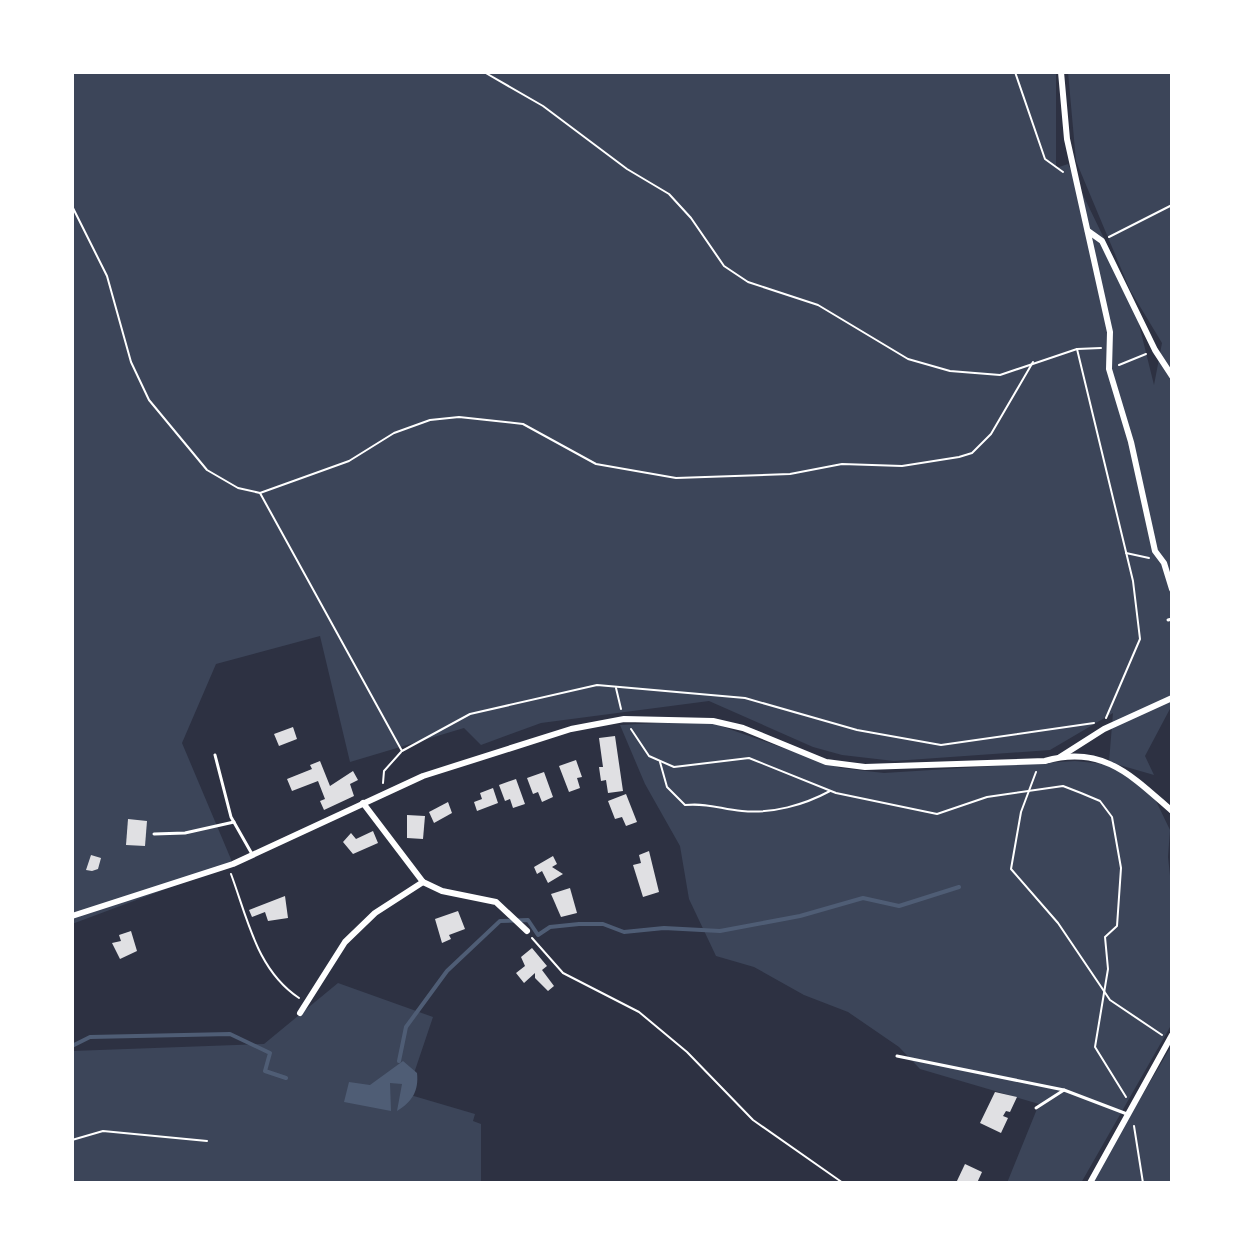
<svg xmlns="http://www.w3.org/2000/svg" width="1244" height="1255" font-family="Raleway,sans-serif">
  <style>
    .green { fill: #3c4559 }
    .water { fill: #4f5d75 }
    .lines { fill: none; stroke-linecap: round; stroke-linejoin: round }
    .stream { stroke: #4f5d75; stroke-width: 4 }
    .building { fill: #e0e0e3 }
    .path { stroke: #fff; stroke-width: 2 }
    .service { stroke: #fff; stroke-width: 3 }
    .minor { stroke: #fff; stroke-width: 6 }
  </style>
  <rect width="100%" height="100%" fill="#2d3142"/>
  <g class="green">
    <path d="M72 72H1056V168L1068 164 1132 296 1154 385 1162 343 1130 290 1076 161 1068 72H1172V705L1145 756 1154 775 1109 762 1113 713 1050 750 894 761 842 755 813 747 709 701 541 723 481 745 464 728 350 762 320 636 216 664 182 743 233 864 72 924Z"/>
    <path d="M676 722 715 724 840 768 884 773 1075 761 1105 764 1130 777 1156 801 1170 830 1168 857 1172 894 1170 1027 1081 1183H1007L1039 1104 920 1069 899 1047 848 1012 804 995 754 967 716 956 689 899 680 846 645 784 620 725Z"/>
    <path d="M338 983 433 1017 407 1094 475 1114 473 1121 481 1124V1183H72V1051L264 1044Z"/>
    <path d="M1172 1045V1183H1090Z"/>
  </g>
  <path class="water" d="M403 1061 417 1073C419 1091 412 1102 397 1111L402 1084 390 1083 391 1111 344 1102 349 1082 370 1085Z"/>
  <g class="lines">
    <g class="stream">
      <path d="M72 1046 90 1037 230 1034 270 1053 265 1071 286 1078"/>
      <path d="M399 1061 406 1027 447 971 500 921 528 920 538 935 550 927 579 924H603L624 932 664 928 720 931 800 916 863 898 899 906 959 887"/>
    </g>
  </g>
  <g class="building">
    <path d="M293 727 297 739 279 746 274 734Z"/>
    <path d="M615 736 623 791 608 793 606 780 601 781 599 767H603L599 738Z"/>
    <path d="M576 760 582 777 577 778 580 788 569 792 559 766Z"/>
    <path d="M320 761 330 786 353 771 358 780 350 784 354 796 324 810 320 801 325 799 318 781 292 791 287 779 312 769 310 765Z"/>
    <path d="M544 772 553 797 542 802 538 792 533 794 527 778Z"/>
    <path d="M516 779 525 804 513 808 510 799 505 801 499 785Z"/>
    <path d="M493 788 498 803 477 811 474 802 482 799 480 793Z"/>
    <path d="M626 794 637 822 626 826 622 817 615 819 608 801Z"/>
    <path d="M448 802 452 813 434 823 429 812Z"/>
    <path d="M407 815 425 816 423 839 407 838Z"/>
    <path d="M128 819 147 821 145 846 126 845Z"/>
    <path d="M373 831 378 843 353 854 343 842 351 833 356 839Z"/>
    <path d="M649 851 659 892 643 897 633 865 641 863 639 855Z"/>
    <path d="M91 855 101 858 98 869 92 871 86 870Z"/>
    <path d="M553 856 557 864 552 867 563 874 548 883 542 871 537 874 534 867Z"/>
    <path d="M570 888 577 913 561 917 551 894Z"/>
    <path d="M285 896 288 918 268 921 265 912 252 917 249 910Z"/>
    <path d="M458 911 465 929 449 935 451 939 442 943 435 919Z"/>
    <path d="M131 931 137 951 120 959 112 943 121 941 119 935Z"/>
    <path d="M532 948 547 966 542 970 554 986 548 991 535 978V973L524 983 516 973 525 966 521 957Z"/>
    <path d="M995 1092 1017 1097 1010 1112 1006 1111 1003 1116 1008 1118 1001 1133 980 1123Z"/>
    <path d="M965 1164 982 1172 977 1183H956Z"/>
  </g>
  <g class="lines">
    <g class="path">
      <path d="M484 72 543 106 627 169 669 194 691 218 724 266 748 282 818 305 908 359 950 371 1000 375 1077 349 1101 348"/>
      <path d="M1015 72 1045 159 1063 172"/>
      <path d="M72 206 107 276 131 362 149 400 207 470 238 488 260 493 349 461 394 433 430 420 459 417 523 424 596 464 676 478 790 474 842 464 902 466 959 457 972 453 991 434 1033 362"/>
      <path d="M1109 237 1172 205"/>
      <path d="M1077 349 1133 581 1140 639 1106 718"/>
      <path d="M1119 365 1146 354"/>
      <path d="M260 493 402 751 470 714 597 685 745 698 857 730 941 745 1094 723"/>
      <path d="M1126 553 1149 558"/>
      <path d="M616 688 621 709"/>
      <path d="M631 729 649 756 674 767 749 758 836 793 937 814 987 797 1063 786 1081 793 1100 801 1112 817 1121 868 1117 926 1105 937 1108 969 1095 1047 1126 1097"/>
      <path d="M660 762 667 787 685 805C710 803 720 809 742 811 772 814 804 805 830 791"/>
      <path d="M1036 772 1021 812 1011 869 1058 923 1110 1000 1162 1035"/>
      <path d="M383 783 384 771 401 752"/>
      <path d="M231 874C248 920 257 970 299 998"/>
      <path d="M532 938 563 973 639 1012 687 1052 753 1120 843 1183"/>
      <path d="M1134 1126 1143 1183"/>
      <path d="M72 1140 103 1131 207 1141"/>
    </g>
    <g class="service">
      <path d="M1168 620 1172 619"/>
      <path d="M215 755 231 817 252 854"/>
      <path d="M154 834 185 833 234 822"/>
      <path d="M897 1056 1064 1090 1127 1114"/>
      <path d="M1036 1108 1064 1090"/>
    </g>
    <g class="minor">
      <path d="M1061 72 1067 139 1110 332 1109 369 1131 442 1155 551 1164 563 1172 589"/>
      <path d="M1088 231 1102 241 1155 350 1172 376"/>
      <path d="M1060 757 1104 729 1172 698"/>
      <path d="M363 803 423 882 442 891 496 902 527 931"/>
      <path d="M72 916 233 864 423 776 571 729 624 719 713 721 743 728 826 762 865 767 1045 761C1103 744 1133 777 1172 811"/>
      <path d="M300 1013 345 942 375 913 423 882"/>
      <path d="M1090 1183 1172 1035"/>
    </g>
  </g>
  <rect width="1244" height="1255" fill="none" stroke="#ffffff" stroke-width="148"/>
</svg>
